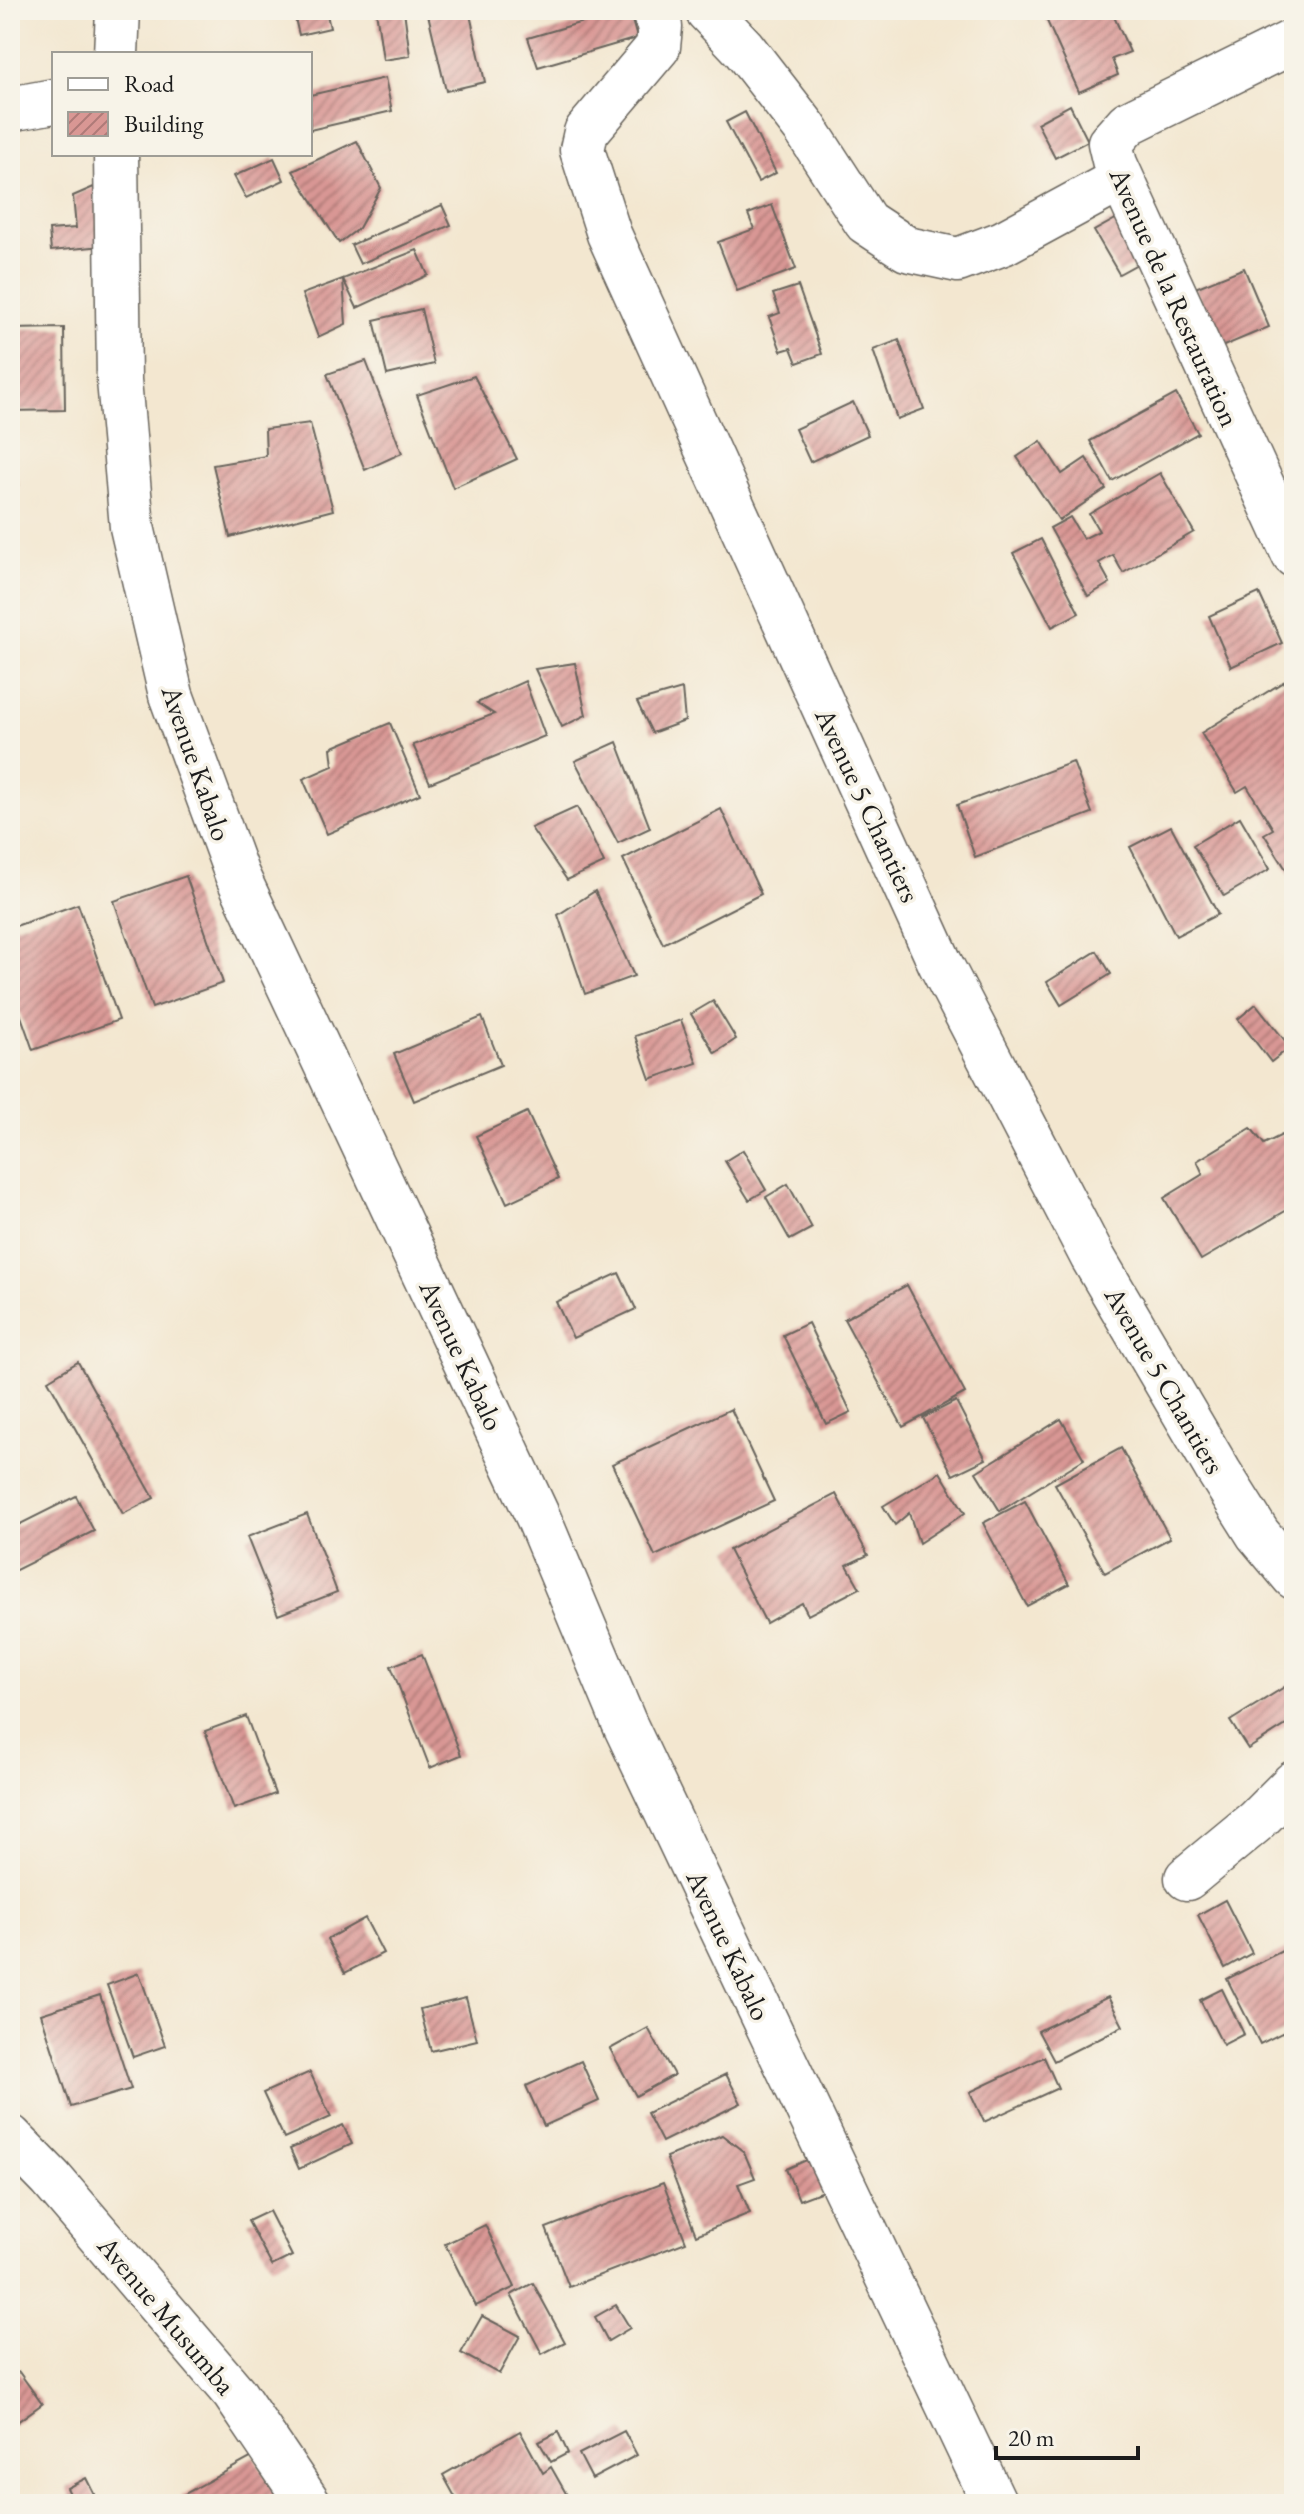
<svg xmlns="http://www.w3.org/2000/svg" width="1304" height="2514" font-family="'EB Garamond',serif">
  <style>
    .building { fill: url(#building-hatch) }
    .lines { fill: none; stroke-linecap: round; stroke-linejoin: round }
    .street-casing { stroke: #67635b; stroke-width: 47 }
    .street { stroke: #fff; stroke-width: 44 }
    .labels { text-anchor: middle; stroke-width: 7; stroke-linejoin: round; paint-order: stroke }
    .street-label { font-size: 28px; fill: #1c1c1c; stroke: #f7f3e8 }
  </style>
  <defs>
    <pattern id="building-hatch" width="6" height="6" patternUnits="userSpaceOnUse" patternTransform="scale(2)"><rect width="6" height="6" fill="#d99794"/><path d="M-1 1l2-2M0 6l6-6M5 7l2-2" fill="none" stroke="#af7a78"/></pattern>
  </defs>
  <rect width="100%" height="100%" fill="#f7f3e8"/>
  <filter id="ink" filterUnits="userSpaceOnUse"><feTurbulence type="fractalNoise" baseFrequency=".0125" numOctaves="2"/><feDisplacementMap in="SourceGraphic" scale="16" xChannelSelector="R" yChannelSelector="G"/><feConvolveMatrix kernelMatrix="1 2 1 2 8 2 1 2 1" color-interpolation-filters="sRGB"/></filter>
  <filter id="wash" filterUnits="userSpaceOnUse"><feTurbulence type="fractalNoise" baseFrequency=".006" numOctaves="4" result="noise"/><feDisplacementMap in="SourceGraphic" scale="32" xChannelSelector="R" yChannelSelector="G"/><feGaussianBlur stdDeviation="1.8" result="paint"/><feColorMatrix in="noise" values="0 0 0 0 0 0 0 0 0 0 0 0 0 0 0 0 0 1.4 0 .05"/><feComposite in="paint" operator="in"/></filter>
  <g filter="url(#wash)">
    <rect width="100%" height="100%" fill="#f3e7d0"/>
    <g id="blocks">
      <g class="building">
        <path d="M293 10H326L330 28 299 35Z"/>
        <path d="M376 10H404L410 56 383 60Z"/>
        <path d="M427 10H469L485 82 446 91Z"/>
        <path d="M601 10H629L637 38 538 67 528 38 603 16Z"/>
        <path d="M1042 10H1087L1091 18 1111 10 1130 52 1112 59 1118 75 1079 92Z"/>
        <path d="M385 78 392 111 310 130V95Z"/>
        <path d="M1070 105 1088 141 1055 158 1037 123Z"/>
        <path d="M745 112 776 173 758 182 726 122Z"/>
        <path d="M357 141 381 188 359 228 339 243 293 171Z"/>
        <path d="M274 158 284 180 246 198 234 176Z"/>
        <path d="M96 186 102 246 51 251 49 230 76 228 73 196Z"/>
        <path d="M442 205 451 225 360 264 351 245Z"/>
        <path d="M772 205 796 269 737 291 718 242 754 229 748 214Z"/>
        <path d="M1121 216 1146 259 1119 274 1094 231Z"/>
        <path d="M417 250 428 275 357 308 343 279Z"/>
        <path d="M1244 268 1269 327 1219 348 1195 288Z"/>
        <path d="M343 279 346 324 318 337 302 294Z"/>
        <path d="M798 286 822 354 797 363 791 348 781 351 769 317 780 313 773 294Z"/>
        <path d="M421 309 434 364 387 375 374 320Z"/>
        <path d="M64 328 65 410 10 411V329Z"/>
        <path d="M899 340 924 409 897 419 873 350Z"/>
        <path d="M366 361 402 453 365 470 327 374Z"/>
        <path d="M474 376 517 459 453 488 417 395Z"/>
        <path d="M1176 394 1198 433 1112 481 1090 441Z"/>
        <path d="M853 402 868 435 810 462 795 429Z"/>
        <path d="M310 423 333 510 230 537 213 465 266 456 265 429Z"/>
        <path d="M1041 441 1062 474 1086 458 1106 489 1059 520 1017 457Z"/>
        <path d="M10 464 19 485 10 489Z"/>
        <path d="M1160 473 1194 532 1123 573 1113 555 1099 563 1110 583 1088 596 1050 528 1070 517 1083 539 1099 531 1089 514Z"/>
        <path d="M1041 539 1079 613 1052 627 1013 553Z"/>
        <path d="M1259 593 1282 643 1231 667 1209 616Z"/>
        <path d="M575 663 586 715 562 727 535 669Z"/>
        <path d="M1288 679 1294 688V882L1264 834 1273 829 1247 786 1237 792 1201 733Z"/>
        <path d="M525 681 545 736 430 783 413 745 494 714 477 703Z"/>
        <path d="M682 689 685 721 652 733 637 702Z"/>
        <path d="M390 723 420 794 327 834 303 779 333 766 331 748Z"/>
        <path d="M617 742 650 828 618 843 575 761Z"/>
        <path d="M1073 762 1092 813 975 857 957 805Z"/>
        <path d="M577 807 604 863 567 880 531 828Z"/>
        <path d="M721 809 761 894 663 944 623 859Z"/>
        <path d="M1240 817 1270 869 1224 896 1193 845Z"/>
        <path d="M1171 826 1218 914 1176 936 1130 847Z"/>
        <path d="M186 876 223 983 152 1008 114 901Z"/>
        <path d="M595 891 634 976 585 994 558 915Z"/>
        <path d="M78 904 119 1020 33 1050 10 985V928Z"/>
        <path d="M1097 951 1111 974 1061 1005 1047 982Z"/>
        <path d="M713 1001 736 1039 715 1053 691 1014Z"/>
        <path d="M1256 1004 1290 1047 1271 1062 1238 1019Z"/>
        <path d="M482 1017 501 1065 414 1101 394 1054Z"/>
        <path d="M681 1020 697 1063 650 1079 635 1036Z"/>
        <path d="M527 1112 558 1179 507 1203 476 1136Z"/>
        <path d="M1251 1128 1264 1144 1294 1129V1206L1201 1260 1164 1198 1203 1174 1197 1161Z"/>
        <path d="M743 1150 766 1190 749 1200 725 1161Z"/>
        <path d="M788 1184 812 1228 790 1240 766 1197Z"/>
        <path d="M619 1273 636 1309 573 1338 556 1302Z"/>
        <path d="M907 1285 965 1393 903 1427 844 1319Z"/>
        <path d="M808 1323 851 1412 826 1424 783 1335Z"/>
        <path d="M78 1362 154 1498 123 1514 48 1380Z"/>
        <path d="M956 1401 986 1459 953 1475 923 1418Z"/>
        <path d="M731 1409 774 1501 655 1556 612 1464Z"/>
        <path d="M1061 1419 1084 1459 1000 1511 976 1472Z"/>
        <path d="M1121 1448 1170 1538 1105 1573 1055 1484Z"/>
        <path d="M940 1472 965 1513 919 1543 909 1513 895 1525 883 1506Z"/>
        <path d="M836 1494 868 1555 847 1565 860 1588 808 1615 802 1603 766 1623 729 1550Z"/>
        <path d="M76 1496 94 1531 10 1573V1529Z"/>
        <path d="M1025 1501 1069 1584 1027 1606 983 1523Z"/>
        <path d="M307 1514 337 1592 278 1615 247 1537Z"/>
        <path d="M422 1654 461 1755 430 1768 391 1666Z"/>
        <path d="M1294 1681V1720L1248 1749 1230 1721Z"/>
        <path d="M246 1716 275 1794 234 1809 205 1731Z"/>
        <path d="M1225 1900 1252 1953 1225 1968 1198 1915Z"/>
        <path d="M365 1918 383 1953 345 1973 327 1939Z"/>
        <path d="M1294 1945V2027L1260 2044 1227 1979Z"/>
        <path d="M139 1973 165 2046 133 2057 107 1985Z"/>
        <path d="M1222 1989 1244 2034 1223 2045 1200 2000Z"/>
        <path d="M100 1995 131 2089 71 2107 41 2014Z"/>
        <path d="M1108 1997 1123 2026 1054 2061 1038 2031Z"/>
        <path d="M466 1998 477 2040 431 2051 420 2009Z"/>
        <path d="M648 2028 674 2075 636 2096 610 2049Z"/>
        <path d="M1044 2057 1058 2088 984 2122 970 2092Z"/>
        <path d="M581 2061 599 2101 544 2126 526 2086Z"/>
        <path d="M310 2072 331 2117 284 2138 263 2093Z"/>
        <path d="M726 2074 741 2103 662 2142 647 2113Z"/>
        <path d="M343 2125 352 2144 299 2169 290 2149Z"/>
        <path d="M722 2135 744 2152 755 2178 738 2184 750 2213 696 2235 666 2157Z"/>
        <path d="M818 2155 831 2188 799 2200 786 2169Z"/>
        <path d="M663 2183 686 2242 569 2287 546 2228Z"/>
        <path d="M269 2211 292 2256 272 2266 248 2221Z"/>
        <path d="M485 2225 515 2287 476 2306 445 2244Z"/>
        <path d="M533 2283 565 2342 542 2354 511 2295Z"/>
        <path d="M616 2305 630 2328 608 2341 595 2317Z"/>
        <path d="M482 2316 520 2336 499 2374 461 2353Z"/>
        <path d="M19 2372 42 2404 10 2427V2378Z"/>
        <path d="M520 2431 543 2473 551 2467 572 2504H459L443 2475Z"/>
        <path d="M624 2431 637 2455 592 2479 579 2454Z"/>
        <path d="M558 2432 568 2453 551 2462 539 2442Z"/>
        <path d="M254 2456 281 2504H186L181 2496Z"/>
        <path d="M86 2478 99 2504H75L67 2488Z"/>
      </g>
    </g>
  </g>
  <g filter="url(#ink)">
    <use href="#blocks" fill-opacity="0" stroke="#67635b" stroke-width="2"/>
    <g class="lines">
      <defs>
        <g id="street">
          <path d="M653 10 660 27 658 47 586 132 582 150 609 234 940 963 1092 1256 1219 1472 1258 1534 1294 1577"/>
          <path d="M707 10 743 48 805 128 866 222 907 249 958 260 1003 243 1121 179"/>
          <path d="M1294 41 1128 123 1110 143 1115 164 1294 555"/>
          <path d="M116 54 118 10"/>
          <path d="M10 109 54 101"/>
          <path d="M116 154 119 380 132 527 171 695 237 875 538 1517 625 1725 995 2504"/>
          <path d="M1187 1878 1256 1821 1294 1783"/>
          <path d="M10 2137 51 2179 234 2393 309 2504"/>
        </g>
      </defs>
      <use href="#street" class="street-casing"/>
      <use href="#street" class="street"/>
    </g>
  </g>
  <g class="labels">
    <g class="street-label">
      <text transform="translate(1175 297) rotate(66)" y="10">Avenue de la Restauration</text>
      <text transform="translate(197 763) rotate(71)" y="10">Avenue Kabalo</text>
      <text transform="translate(868 805) rotate(65)" y="10">Avenue 5 Chantiers</text>
      <text transform="translate(462 1355) rotate(65)" y="10">Avenue Kabalo</text>
      <text transform="translate(1165 1380) rotate(60)" y="10">Avenue 5 Chantiers</text>
      <text transform="translate(729 1945) rotate(65)" y="10">Avenue Kabalo</text>
      <text transform="translate(167 2315) rotate(50)" y="10">Avenue Musumba</text>
    </g>
  </g>
  <rect width="1304" height="2514" fill="none" stroke="#f7f3e8" stroke-width="40"/>
  <rect x="52" y="52" width="260" height="104" fill="#f7f3e8" stroke="#9f9d96" stroke-width="2"/>
  <rect x="68" y="78" width="40" height="12" fill="#ffffff" stroke="#9f9d96" stroke-width="2"/>
  <text x="124" y="92" font-size="24" fill="#1c1c1c">Road</text>
  <rect x="68" y="112" width="40" height="24" fill="url(#building-hatch)" stroke="#9f9d96" stroke-width="2"/>
  <text x="124" y="132" font-size="24" fill="#1c1c1c">Building</text>
  <path d="M996 2446v12h142v-12" fill="none" stroke="#1c1c1c" stroke-width="4"/>
  <text x="1008" y="2446" font-size="24" fill="#1c1c1c" stroke="#f7f3e8" stroke-width="6" paint-order="stroke">20 m</text>
</svg>
